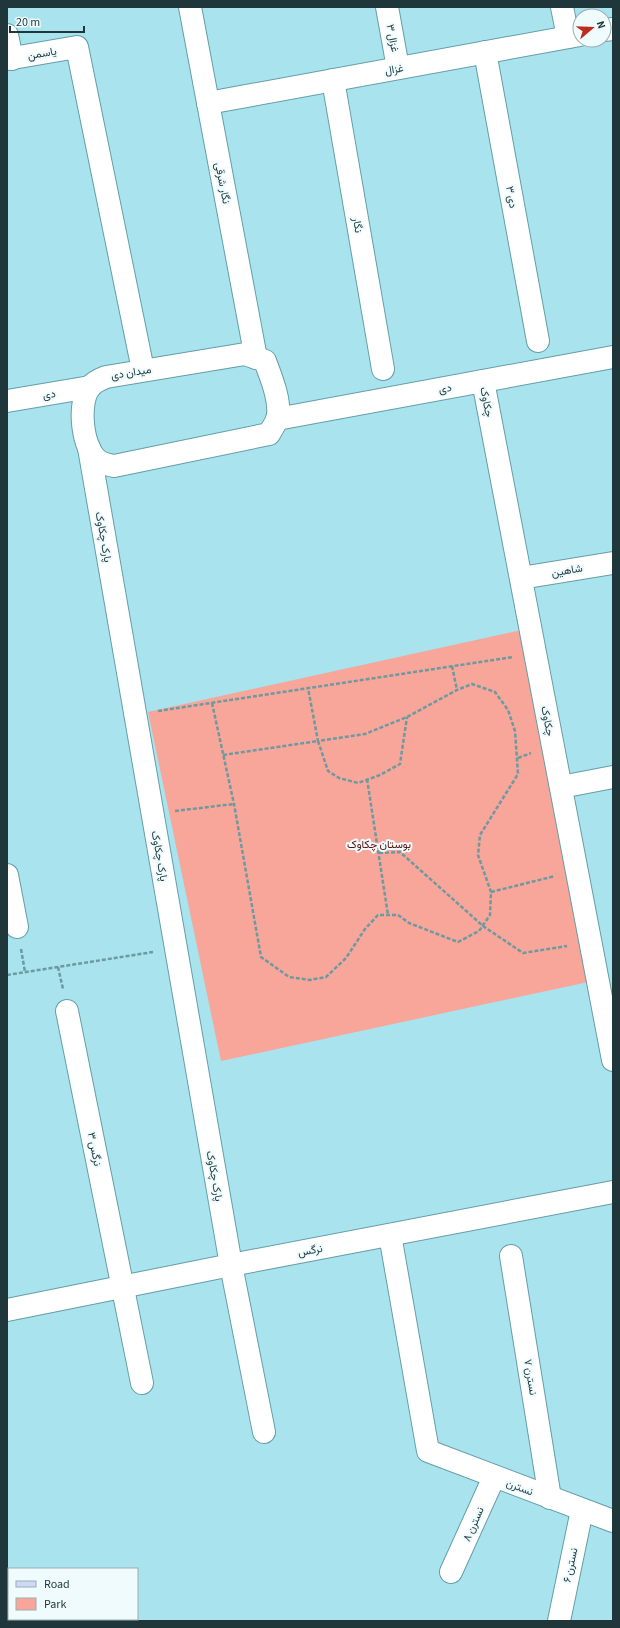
<svg xmlns="http://www.w3.org/2000/svg" width="620" height="1628" font-family="'Source Sans 3',Vazirmatn,sans-serif">
  <style>
    .green { fill: #f8a699 }
    .lines { fill: none; stroke-linecap: round; stroke-linejoin: round }
    .minor-casing { stroke: #649ea8; stroke-width: 24 }
    .major-casing { stroke: #fff; stroke-width: 24 }
    .path { stroke: #6d99a1; stroke-width: 2.5; stroke-dasharray: 4 2; stroke-linecap: butt }
    .minor { stroke: #fff; stroke-width: 22 }
    .major { stroke: #cfd9f7; stroke-width: 22 }
    .labels { text-anchor: middle; stroke-width: 4; stroke-linejoin: round; paint-order: stroke }
    .street-label { font-size: 11px; fill: #1f373b; stroke: #effbfd }
    .park-label { font-size: 11px; fill: #5b0f09; stroke: #effbfd }
  </style>
  <rect width="100%" height="100%" fill="#a8e3ee"/>
  <path class="green" d="M526 629 593 981 221 1061 148 712Z"/>
  <g class="lines">
    <defs>
      <g id="minor">
        <path d="M190 7 256 358"/>
        <path d="M387 7 398 68"/>
        <path d="M562 7 568 37"/>
        <path d="M604 30 613 29"/>
        <path d="M7 35 12 59"/>
        <path d="M485 52 538 341"/>
        <path d="M7 59 77 47 143 370"/>
        <path d="M333 80 383 369"/>
        <path d="M208 103 580 35"/>
        <path d="M245 354 265 361C271 377 282 403 277 420 275 424 272 429 269 434L114 466C110 465 103 464 99 461 82 451 77 402 90 387 93 383 101 379 106 377Z"/>
        <path d="M483 381 613 1060"/>
        <path d="M7 401 90 387"/>
        <path d="M277 419 613 357"/>
        <path d="M89 448 231 1265 264 1432"/>
        <path d="M521 578 613 563"/>
        <path d="M561 787 613 777"/>
        <path d="M7 875 17 927"/>
        <path d="M67 1011 142 1383"/>
        <path d="M390 1235 428 1451 613 1521"/>
        <path d="M511 1256 550 1498"/>
        <path d="M7 1310 231 1265 613 1192"/>
        <path d="M451 1572 494 1477"/>
        <path d="M559 1621 582 1510"/>
      </g>
      <g id="major">
        <path d="M7 1596 9 1597"/>
        <path d="M68 1619 73 1621"/>
      </g>
    </defs>
    <use href="#minor" class="minor-casing"/>
    <use href="#major" class="major-casing"/>
    <g class="path">
      <path d="M452 666 457 690"/>
      <path d="M212 703 234 804 261 957 289 977 310 980 326 977 346 958 365 929 378 915H398L409 923 458 942 479 931 490 915 491 892 478 855 480 835 518 774 515 731 508 710 495 692 472 684 457 690 407 717 365 734 318 741 308 688"/>
      <path d="M158 711 513 657"/>
      <path d="M223 755 318 741 328 771 339 778 358 783 380 775 400 764 407 717"/>
      <path d="M518 758 531 753"/>
      <path d="M367 779 388 915"/>
      <path d="M175 811 234 804"/>
      <path d="M379 853 400 852 483 926 523 953 567 946"/>
      <path d="M491 892 555 876"/>
      <path d="M21 949 25 972"/>
      <path d="M58 967 63 989"/>
      <path d="M7 975 153 952"/>
    </g>
    <use href="#minor" class="minor"/>
    <use href="#major" class="major"/>
  </g>
  <g class="labels">
    <g class="street-label">
      <text transform="translate(393 38) rotate(79)" y="4">غزال ۳</text>
      <text transform="translate(42 53) rotate(-10)" y="4">یاسمن</text>
      <text transform="translate(394 69) rotate(-10)" y="4">غزال</text>
      <text transform="translate(223 183) rotate(79)" y="4">نگار شرقی</text>
      <text transform="translate(512 197) rotate(80)" y="4">دی ۳</text>
      <text transform="translate(358 225) rotate(80)" y="4">نگار</text>
      <text transform="translate(131 372) rotate(-9)" y="4">میدان دی</text>
      <text transform="translate(445 388) rotate(-11)" y="4">دی</text>
      <text transform="translate(49 394) rotate(-10)" y="4">دی</text>
      <text transform="translate(487 402) rotate(79)" y="4">چکاوک</text>
      <text transform="translate(104 537) rotate(80)" y="4">پارک چکاوک</text>
      <text transform="translate(567 570) rotate(-9)" y="4">شاهین</text>
      <text transform="translate(548 721) rotate(79)" y="4">چکاوک</text>
      <text transform="translate(160 856) rotate(80)" y="4">پارک چکاوک</text>
      <text transform="translate(95 1149) rotate(79)" y="4">نرگس ۳</text>
      <text transform="translate(215 1176) rotate(80)" y="4">پارک چکاوک</text>
      <text transform="translate(310 1250) rotate(-11)" y="4">نرگس</text>
      <text transform="translate(531 1377) rotate(81)" y="4">نسترن ۷</text>
      <text transform="translate(520 1487) rotate(21)" y="4">نسترن</text>
      <text transform="translate(473 1524) rotate(-66)" y="4">نسترن ۸</text>
      <text transform="translate(570 1565) rotate(-78)" y="4">نسترن ۶</text>
    </g>
    <g class="park-label">
      <text x="379" y="848">بوستان چکاوک</text>
    </g>
  </g>
  <rect width="620" height="1628" fill="none" stroke="#1f373b" stroke-width="16"/>
  <rect x="8" y="1568" width="130" height="52" fill="#effbfd" stroke="#9cadaf"/>
  <rect x="16" y="1581" width="20" height="6" fill="#cfd9f7" stroke="#9cadaf"/>
  <text x="44" y="1588" font-size="12" fill="#1f373b">Road</text>
  <rect x="16" y="1598" width="20" height="12" fill="#f8a699" stroke="#9cadaf"/>
  <text x="44" y="1608" font-size="12" fill="#1f373b">Park</text>
  <g transform="translate(592 28) rotate(71)"><circle r="19" fill="#effbfd" stroke="#9cadaf"/>
  <path d="M0-3L7 15L0 10L-7 15Z" fill="#ba2d20"/>
  <text y="-6" font-size="11" font-weight="bold" text-anchor="middle" fill="#1f373b">N</text>
  </g>
  <path d="M10 26v6h74v-6" fill="none" stroke="#1f373b" stroke-width="2"/>
  <text x="16" y="26" font-size="12" fill="#1f373b" stroke="#effbfd" stroke-width="3" paint-order="stroke">20 m</text>
</svg>
